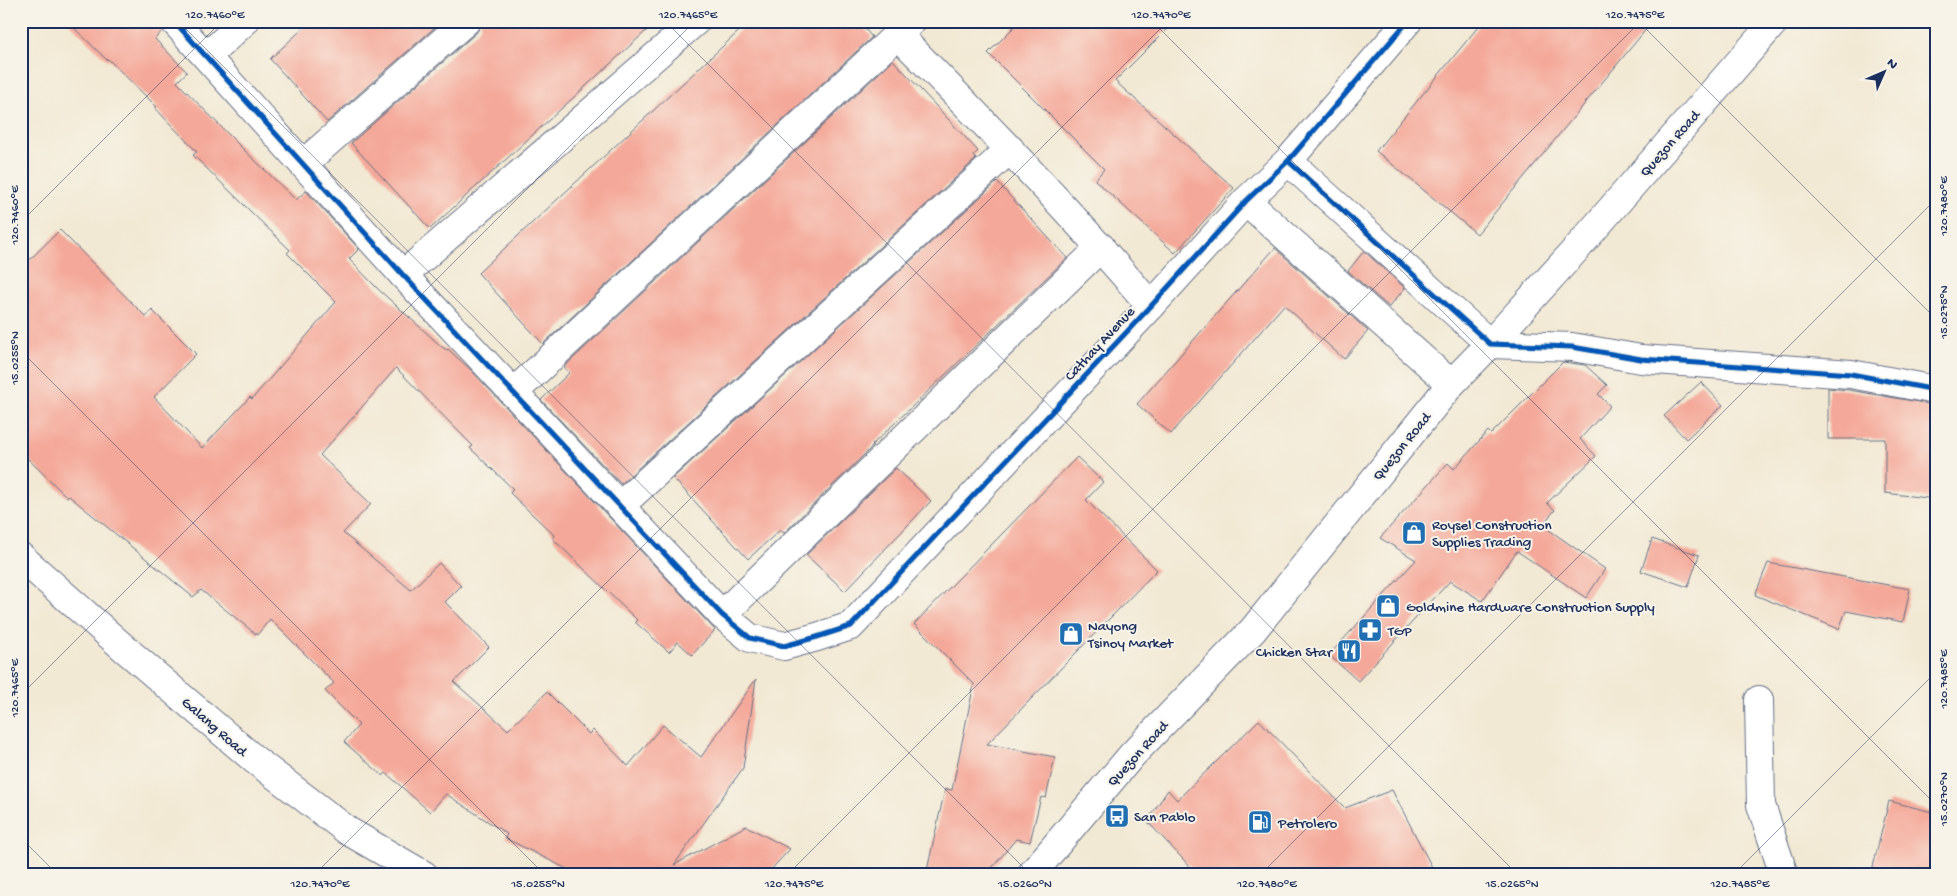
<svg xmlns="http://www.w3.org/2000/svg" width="1957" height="896" font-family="'Gochi Hand',sans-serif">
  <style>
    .building { fill: #f4a899 }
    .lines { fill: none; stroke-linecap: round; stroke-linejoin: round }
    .minor-casing { stroke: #667087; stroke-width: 30 }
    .tertiary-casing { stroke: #667087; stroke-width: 30 }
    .secondary-casing { stroke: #667087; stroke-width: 30 }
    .minor { stroke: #fff; stroke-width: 28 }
    .tertiary { stroke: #fff; stroke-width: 28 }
    .secondary { stroke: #fff; stroke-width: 28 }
    .cycleway-casing { stroke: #f7f3e8; stroke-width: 8 }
    .cycleway { stroke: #0057b8; stroke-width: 5 }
    .ticks { fill: none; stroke: #1b2f5e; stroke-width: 1; stroke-opacity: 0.45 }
    .labels { text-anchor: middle; stroke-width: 4; stroke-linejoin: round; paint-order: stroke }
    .street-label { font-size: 15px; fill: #1b2f5e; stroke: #f7f3e8 }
    .poi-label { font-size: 15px; fill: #1b2f5e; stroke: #f7f3e8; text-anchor: start }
    .neatline { fill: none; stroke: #1b2f5e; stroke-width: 2 }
    .ticks-label { font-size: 12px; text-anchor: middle; fill: #1b2f5e }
  </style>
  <rect width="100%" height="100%" fill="#f7f3e8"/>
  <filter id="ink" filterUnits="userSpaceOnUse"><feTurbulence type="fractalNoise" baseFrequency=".02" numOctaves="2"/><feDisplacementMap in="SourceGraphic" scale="10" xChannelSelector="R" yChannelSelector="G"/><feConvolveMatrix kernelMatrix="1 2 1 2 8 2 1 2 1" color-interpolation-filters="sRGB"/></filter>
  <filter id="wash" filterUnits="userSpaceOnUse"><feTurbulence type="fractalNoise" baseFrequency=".0096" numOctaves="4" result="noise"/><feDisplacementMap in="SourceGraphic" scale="20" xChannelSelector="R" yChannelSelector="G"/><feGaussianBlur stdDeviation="1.12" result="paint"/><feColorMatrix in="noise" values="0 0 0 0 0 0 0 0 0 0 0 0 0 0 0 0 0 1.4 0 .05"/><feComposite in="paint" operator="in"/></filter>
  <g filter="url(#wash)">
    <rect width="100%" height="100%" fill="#f2e9d4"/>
    <g id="blocks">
      <g class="building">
        <path d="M67 21H159L162 31 155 39 187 72 177 82 239 145 296 200 306 191 359 249 349 259 378 289 442 347 447 350 448 349 472 371 715 630 692 655 678 642 669 652 635 622 637 620 553 539 555 536 510 493 513 489 470 448 473 446 396 368 320 455 371 504 343 533 411 590 439 563 461 586 445 602 489 647 454 682 508 730 547 692 589 734 593 730 628 766 663 725 701 757 756 679 743 768 674 865 746 826 790 849 766 875H575L565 868 505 838 507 834 446 794 430 812 386 773 383 776 344 742 359 725 325 691 334 683 270 619 257 635 201 590 193 597 69 496 67 497 21 452V268L60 230 146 317 152 310 196 354 154 397 202 448 250 397 252 399 336 302 287 253 290 250 193 155 197 152 155 108 157 107 108 59 107 60Z"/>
        <path d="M311 21H442L327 122 270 59Z"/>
        <path d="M481 21H657L430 229 351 143 476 33 481 26Z"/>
        <path d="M750 21H858L872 37 543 344 478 273Z"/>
        <path d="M1020 21H1175L1115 81 1234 188 1175 253 1095 180 1104 169 988 53Z"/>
        <path d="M1483 21H1653L1477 234 1376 151Z"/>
        <path d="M893 60 978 151 973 156 976 159 621 484 541 400 569 373 564 367Z"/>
        <path d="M997 182 1067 258 872 445 873 446 784 533 780 530 748 559 673 478Z"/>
        <path d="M1275 248 1368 331 1344 359 1284 305 1171 434 1137 404Z"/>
        <path d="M1364 251 1405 288 1389 307 1348 271Z"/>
        <path d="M1563 362 1585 365 1607 385 1598 394 1610 406 1580 439 1596 456 1547 503 1555 510 1542 525 1605 569 1586 598 1517 551 1482 601 1450 581 1358 681 1329 655 1416 560 1380 538 1448 463 1454 469 1488 431 1491 434Z"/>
        <path d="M1701 382 1723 405 1686 439 1664 416Z"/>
        <path d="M1828 388 1849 390 1936 405V499L1885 493V439H1828Z"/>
        <path d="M1077 457 1103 482 1086 500 1157 570 987 744 1055 757 1046 798 1041 797 1030 842 1016 839 986 875H926L945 789 952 790 974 684 914 624Z"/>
        <path d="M896 468 931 501 845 591 806 555Z"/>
        <path d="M1652 539 1699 555 1688 587 1641 571Z"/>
        <path d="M1768 563 1910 589 1903 622 1846 611 1839 629 1755 595Z"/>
        <path d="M1259 720 1345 808 1392 790 1436 875H1198L1147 821 1168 790 1177 800Z"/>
        <path d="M1889 801 1936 813V875H1871Z"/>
      </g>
    </g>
  </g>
  <g filter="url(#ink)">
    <use href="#blocks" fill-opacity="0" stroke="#667087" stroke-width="1"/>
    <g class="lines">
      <defs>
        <g id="minor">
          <path d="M174 21 403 275 722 615 750 638 784 646 817 637 851 626 1151 306 1246 201 1288 161 1408 21"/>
          <path d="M898 35C985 123 1071 212 1151 306"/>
          <path d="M207 56 245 21"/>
          <path d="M1288 161 1490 344 1572 347 1641 359 1851 374 1936 390"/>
          <path d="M303 164 466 21"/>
          <path d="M1246 201 1451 384"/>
          <path d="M403 275 696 21"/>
          <path d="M513 393 912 21"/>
          <path d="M621 505 1010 149"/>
          <path d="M722 615 1101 247"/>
          <path d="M1759 700 1761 805 1784 875"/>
        </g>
        <path id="tertiary" d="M21 557 125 649 255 760 348 831 424 875"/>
        <path id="secondary" d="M1031 875 1132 755 1253 630 1451 384 1490 344 1579 246 1775 21"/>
      </defs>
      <use href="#minor" class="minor-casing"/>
      <use href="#tertiary" class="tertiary-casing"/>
      <use href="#secondary" class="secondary-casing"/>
      <use href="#minor" class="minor"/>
      <use href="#tertiary" class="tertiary"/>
      <use href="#secondary" class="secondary"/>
      <defs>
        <g id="cycleway">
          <path d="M174 21 403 275 722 615 750 638 784 646 817 637 851 626 1151 306 1246 201 1288 161 1408 21"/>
          <path d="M1288 161 1490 344 1572 347 1641 359 1851 374 1936 390"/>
        </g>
      </defs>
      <use href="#cycleway" class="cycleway-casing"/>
      <use href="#cycleway" class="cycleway"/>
    </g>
  </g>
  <path class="ticks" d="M178 21 1031 875M665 21 1518 875M1152 21 1936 805M1638 21 1936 319M21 222 222 21M21 351 545 875M21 695 695 21M21 838 58 875M314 875 1168 21M787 875 1641 21M1260 875 1936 199M1733 875 1936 672"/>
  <defs>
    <symbol id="shop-square" viewBox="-11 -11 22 22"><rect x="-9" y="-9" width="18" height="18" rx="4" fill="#1f6fb2" stroke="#f7f3e8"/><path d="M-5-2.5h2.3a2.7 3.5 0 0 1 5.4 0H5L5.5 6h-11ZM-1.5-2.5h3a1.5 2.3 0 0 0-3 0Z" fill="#fff"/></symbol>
    <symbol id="pharmacy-square" viewBox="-11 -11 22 22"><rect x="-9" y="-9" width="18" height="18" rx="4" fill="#1f6fb2" stroke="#f7f3e8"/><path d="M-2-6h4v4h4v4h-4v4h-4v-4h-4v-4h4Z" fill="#fff"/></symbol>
    <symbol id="restaurant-square" viewBox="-11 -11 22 22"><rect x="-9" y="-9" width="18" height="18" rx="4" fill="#1f6fb2" stroke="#f7f3e8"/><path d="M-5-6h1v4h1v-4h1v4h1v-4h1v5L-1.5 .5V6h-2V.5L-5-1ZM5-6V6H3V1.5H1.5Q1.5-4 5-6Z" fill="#fff"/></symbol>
    <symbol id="bus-square" viewBox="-11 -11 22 22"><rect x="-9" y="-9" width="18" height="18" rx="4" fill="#1f6fb2" stroke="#f7f3e8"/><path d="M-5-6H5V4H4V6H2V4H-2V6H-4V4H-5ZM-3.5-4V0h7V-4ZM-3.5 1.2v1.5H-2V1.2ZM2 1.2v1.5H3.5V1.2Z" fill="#fff"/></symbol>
    <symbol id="fuel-square" viewBox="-11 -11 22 22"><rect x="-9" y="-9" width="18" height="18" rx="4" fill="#1f6fb2" stroke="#f7f3e8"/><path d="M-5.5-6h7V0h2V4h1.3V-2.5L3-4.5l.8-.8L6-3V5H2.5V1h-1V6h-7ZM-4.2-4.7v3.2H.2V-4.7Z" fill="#fff"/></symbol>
  </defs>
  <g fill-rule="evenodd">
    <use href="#shop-square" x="1400" y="519" width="28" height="28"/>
    <use href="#shop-square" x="1374" y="592" width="28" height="28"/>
    <use href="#pharmacy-square" x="1356" y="616" width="28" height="28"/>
    <use href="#shop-square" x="1057" y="620" width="28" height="28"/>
    <use href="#restaurant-square" x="1335" y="637" width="28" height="28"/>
    <use href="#bus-square" x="1103" y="802" width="28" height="28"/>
    <use href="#fuel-square" x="1246" y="808" width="28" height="28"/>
  </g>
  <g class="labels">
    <g class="street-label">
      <text transform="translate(1669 143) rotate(-49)" y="5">Quezon Road</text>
      <text transform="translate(1099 343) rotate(-47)" y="5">Cathay Avenue</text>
      <text transform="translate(1401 446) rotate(-51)" y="5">Quezon Road</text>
      <text transform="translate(215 726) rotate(41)" y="5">Galang Road</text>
      <text transform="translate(1137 753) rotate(-48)" y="5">Quezon Road</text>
    </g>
    <g class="poi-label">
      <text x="1432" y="529">Roysel Construction<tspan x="1432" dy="17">Supplies Trading</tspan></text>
      <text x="1406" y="611">Goldmine Hardware Construction Supply</text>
      <text x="1088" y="630">Nayong<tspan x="1088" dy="17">Tsinoy Market</tspan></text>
      <text x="1388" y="635">TGP</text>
      <text x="1332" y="656" text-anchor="end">Chicken Star</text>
      <text x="1134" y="821">San Pablo</text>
      <text x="1278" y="827">Petrolero</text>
    </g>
  </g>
  <rect width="1957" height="896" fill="none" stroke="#f7f3e8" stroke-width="55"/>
  <g transform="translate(1884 72) rotate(45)" stroke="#f7f3e8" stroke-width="4" paint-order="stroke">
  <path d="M0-4L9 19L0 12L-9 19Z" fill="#1b2f5e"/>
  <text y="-8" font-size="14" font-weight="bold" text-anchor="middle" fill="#1b2f5e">N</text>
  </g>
  <rect x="28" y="28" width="1902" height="840" class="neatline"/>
  <g class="ticks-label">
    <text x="215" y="18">120.7460°E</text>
    <text x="688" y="18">120.7465°E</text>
    <text x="1161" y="18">120.7470°E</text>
    <text x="1635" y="18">120.7475°E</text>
    <text transform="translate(1943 206) rotate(-90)" y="4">120.7480°E</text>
    <text transform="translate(14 215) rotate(-90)" y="4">120.7460°E</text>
    <text transform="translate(1943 312) rotate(-90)" y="4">15.0275°N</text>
    <text transform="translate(14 358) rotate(-90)" y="4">15.0255°N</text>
    <text transform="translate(1943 679) rotate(-90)" y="4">120.7485°E</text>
    <text transform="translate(14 688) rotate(-90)" y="4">120.7465°E</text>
    <text transform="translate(1943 799) rotate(-90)" y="4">15.0270°N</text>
    <text x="320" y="887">120.7470°E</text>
    <text x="538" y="887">15.0255°N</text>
    <text x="794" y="887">120.7475°E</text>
    <text x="1025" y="887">15.0260°N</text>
    <text x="1267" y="887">120.7480°E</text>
    <text x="1512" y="887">15.0265°N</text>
    <text x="1740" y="887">120.7485°E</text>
  </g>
</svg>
